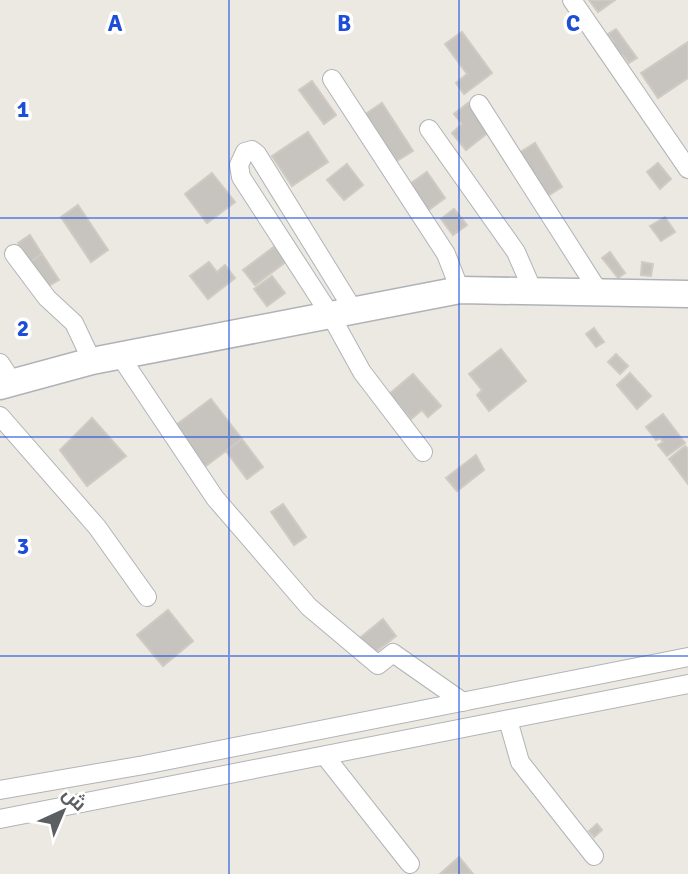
<svg xmlns="http://www.w3.org/2000/svg" width="688" height="874" font-family="Signika,Cairo,sans-serif">
  <style>
    .building { fill: #c7c4c0; stroke: #d0cac2; stroke-width: 2 }
    .lines { fill: none; stroke-linecap: round; stroke-linejoin: round }
    .minor-casing { stroke: #b0b4b7; stroke-width: 20 }
    .secondary-casing { stroke: #afb3b7; stroke-width: 29 }
    .minor { stroke: #fff; stroke-width: 18 }
    .secondary { stroke: #fff; stroke-width: 26 }
    .grid { fill: none; stroke: #1d4ed8; stroke-width: 2; stroke-opacity: 0.55 }
    .grid-label { font-size: 23px; text-anchor: middle; font-weight: bold; fill: #1d4ed8; stroke: #fff; stroke-width: 7; stroke-linejoin: round; paint-order: stroke }
  </style>
  <rect width="100%" height="100%" fill="#ece9e3"/>
  <g class="building">
    <path d="M589 0H615L598 12Z"/>
    <path d="M616 29 637 58 629 63 623 55 616 60 606 48 614 42 608 34Z"/>
    <path d="M462 32 492 73 464 94 456 83 467 74 445 44Z"/>
    <path d="M688 42V78L658 98 641 73Z"/>
    <path d="M312 81 336 115 324 124 299 90Z"/>
    <path d="M382 103 413 151 392 164 361 117Z"/>
    <path d="M468 103 490 131 466 150 452 133 462 124 454 114Z"/>
    <path d="M308 132 328 162 292 186 272 156Z"/>
    <path d="M535 143 562 187 541 200 514 156Z"/>
    <path d="M658 163 671 179 660 189 647 172Z"/>
    <path d="M347 164 363 185 344 200 327 180Z"/>
    <path d="M427 172 445 198 426 212 407 186Z"/>
    <path d="M212 173 235 202 207 223 185 194Z"/>
    <path d="M78 205 108 250 91 262 61 217Z"/>
    <path d="M454 209 467 225 453 235 441 219Z"/>
    <path d="M665 217 675 232 661 241 650 226Z"/>
    <path d="M30 235 42 254 30 262 18 243Z"/>
    <path d="M275 246 287 261 255 285 243 270Z"/>
    <path d="M610 252 625 273 618 278 602 258Z"/>
    <path d="M42 254 59 280 47 287 30 262Z"/>
    <path d="M209 262 217 272 225 265 235 278 208 299 190 276Z"/>
    <path d="M642 262 653 264 651 276 641 275Z"/>
    <path d="M272 276 285 293 267 306 254 289Z"/>
    <path d="M594 328 604 342 596 347 586 334Z"/>
    <path d="M501 349 526 381 489 411 477 395 482 390 469 374Z"/>
    <path d="M616 354 628 366 620 374 608 362Z"/>
    <path d="M630 373 651 396 637 409 617 385Z"/>
    <path d="M413 374 441 406 428 417 422 410 411 419 389 394Z"/>
    <path d="M211 399 242 439 203 468 172 428Z"/>
    <path d="M663 414 685 443 667 456 658 445 663 442 660 438 656 440 646 427Z"/>
    <path d="M92 418 126 456 87 486 60 450Z"/>
    <path d="M242 439 263 467 247 479 226 451Z"/>
    <path d="M685 446 688 449V484L669 459Z"/>
    <path d="M476 455 484 470 457 491 446 478Z"/>
    <path d="M283 504 306 537 294 545 271 512Z"/>
    <path d="M168 610 193 641 163 666 137 635Z"/>
    <path d="M383 619 396 636 373 654 360 638Z"/>
    <path d="M597 824 602 830 594 837 589 831Z"/>
    <path d="M459 857 473 874H440Z"/>
  </g>
  <g class="lines">
    <defs>
      <g id="minor">
        <path d="M572 0 688 169"/>
        <path d="M332 79 446 254 460 290"/>
        <path d="M479 104 599 292"/>
        <path d="M429 129 516 252 533 291"/>
        <path d="M14 254 47 298 74 323 92 361"/>
        <path d="M354 311 257 154 252 150 245 152 239 165 241 177 331 316 362 372 423 452"/>
        <path d="M120 356 215 498 309 607 378 665 393 653 463 702"/>
        <path d="M0 363 13 383"/>
        <path d="M0 416 97 527 147 597"/>
        <path d="M508 720 520 762 594 856"/>
        <path d="M325 756 410 864"/>
        <path d="M0 790 144 765 688 657"/>
        <path d="M0 819 688 684"/>
      </g>
      <path id="secondary" d="M0 386 92 361 460 290 688 294"/>
    </defs>
    <use href="#minor" class="minor-casing"/>
    <use href="#secondary" class="secondary-casing"/>
    <use href="#minor" class="minor"/>
    <use href="#secondary" class="secondary"/>
  </g>
  <path class="grid" d="M229 0V874M459 0V874M0 218H688M0 437H688M0 656H688"/>
  <g class="grid-label">
    <text x="115" y="31">A</text>
    <text x="344" y="31">B</text>
    <text x="573" y="31">C</text>
    <text x="23" y="117">1</text>
    <text x="23" y="336">2</text>
    <text x="23" y="554">3</text>
  </g>
  <g transform="translate(63 811) rotate(44)" stroke="#ffffff" stroke-width="5" paint-order="stroke">
  <path d="M0-5L12 26L0 18L-12 26Z" fill="#5b5f62"/>
  <text y="-10" font-size="19" font-weight="bold" text-anchor="middle" fill="#5b5f62">ش</text>
  </g>
</svg>
